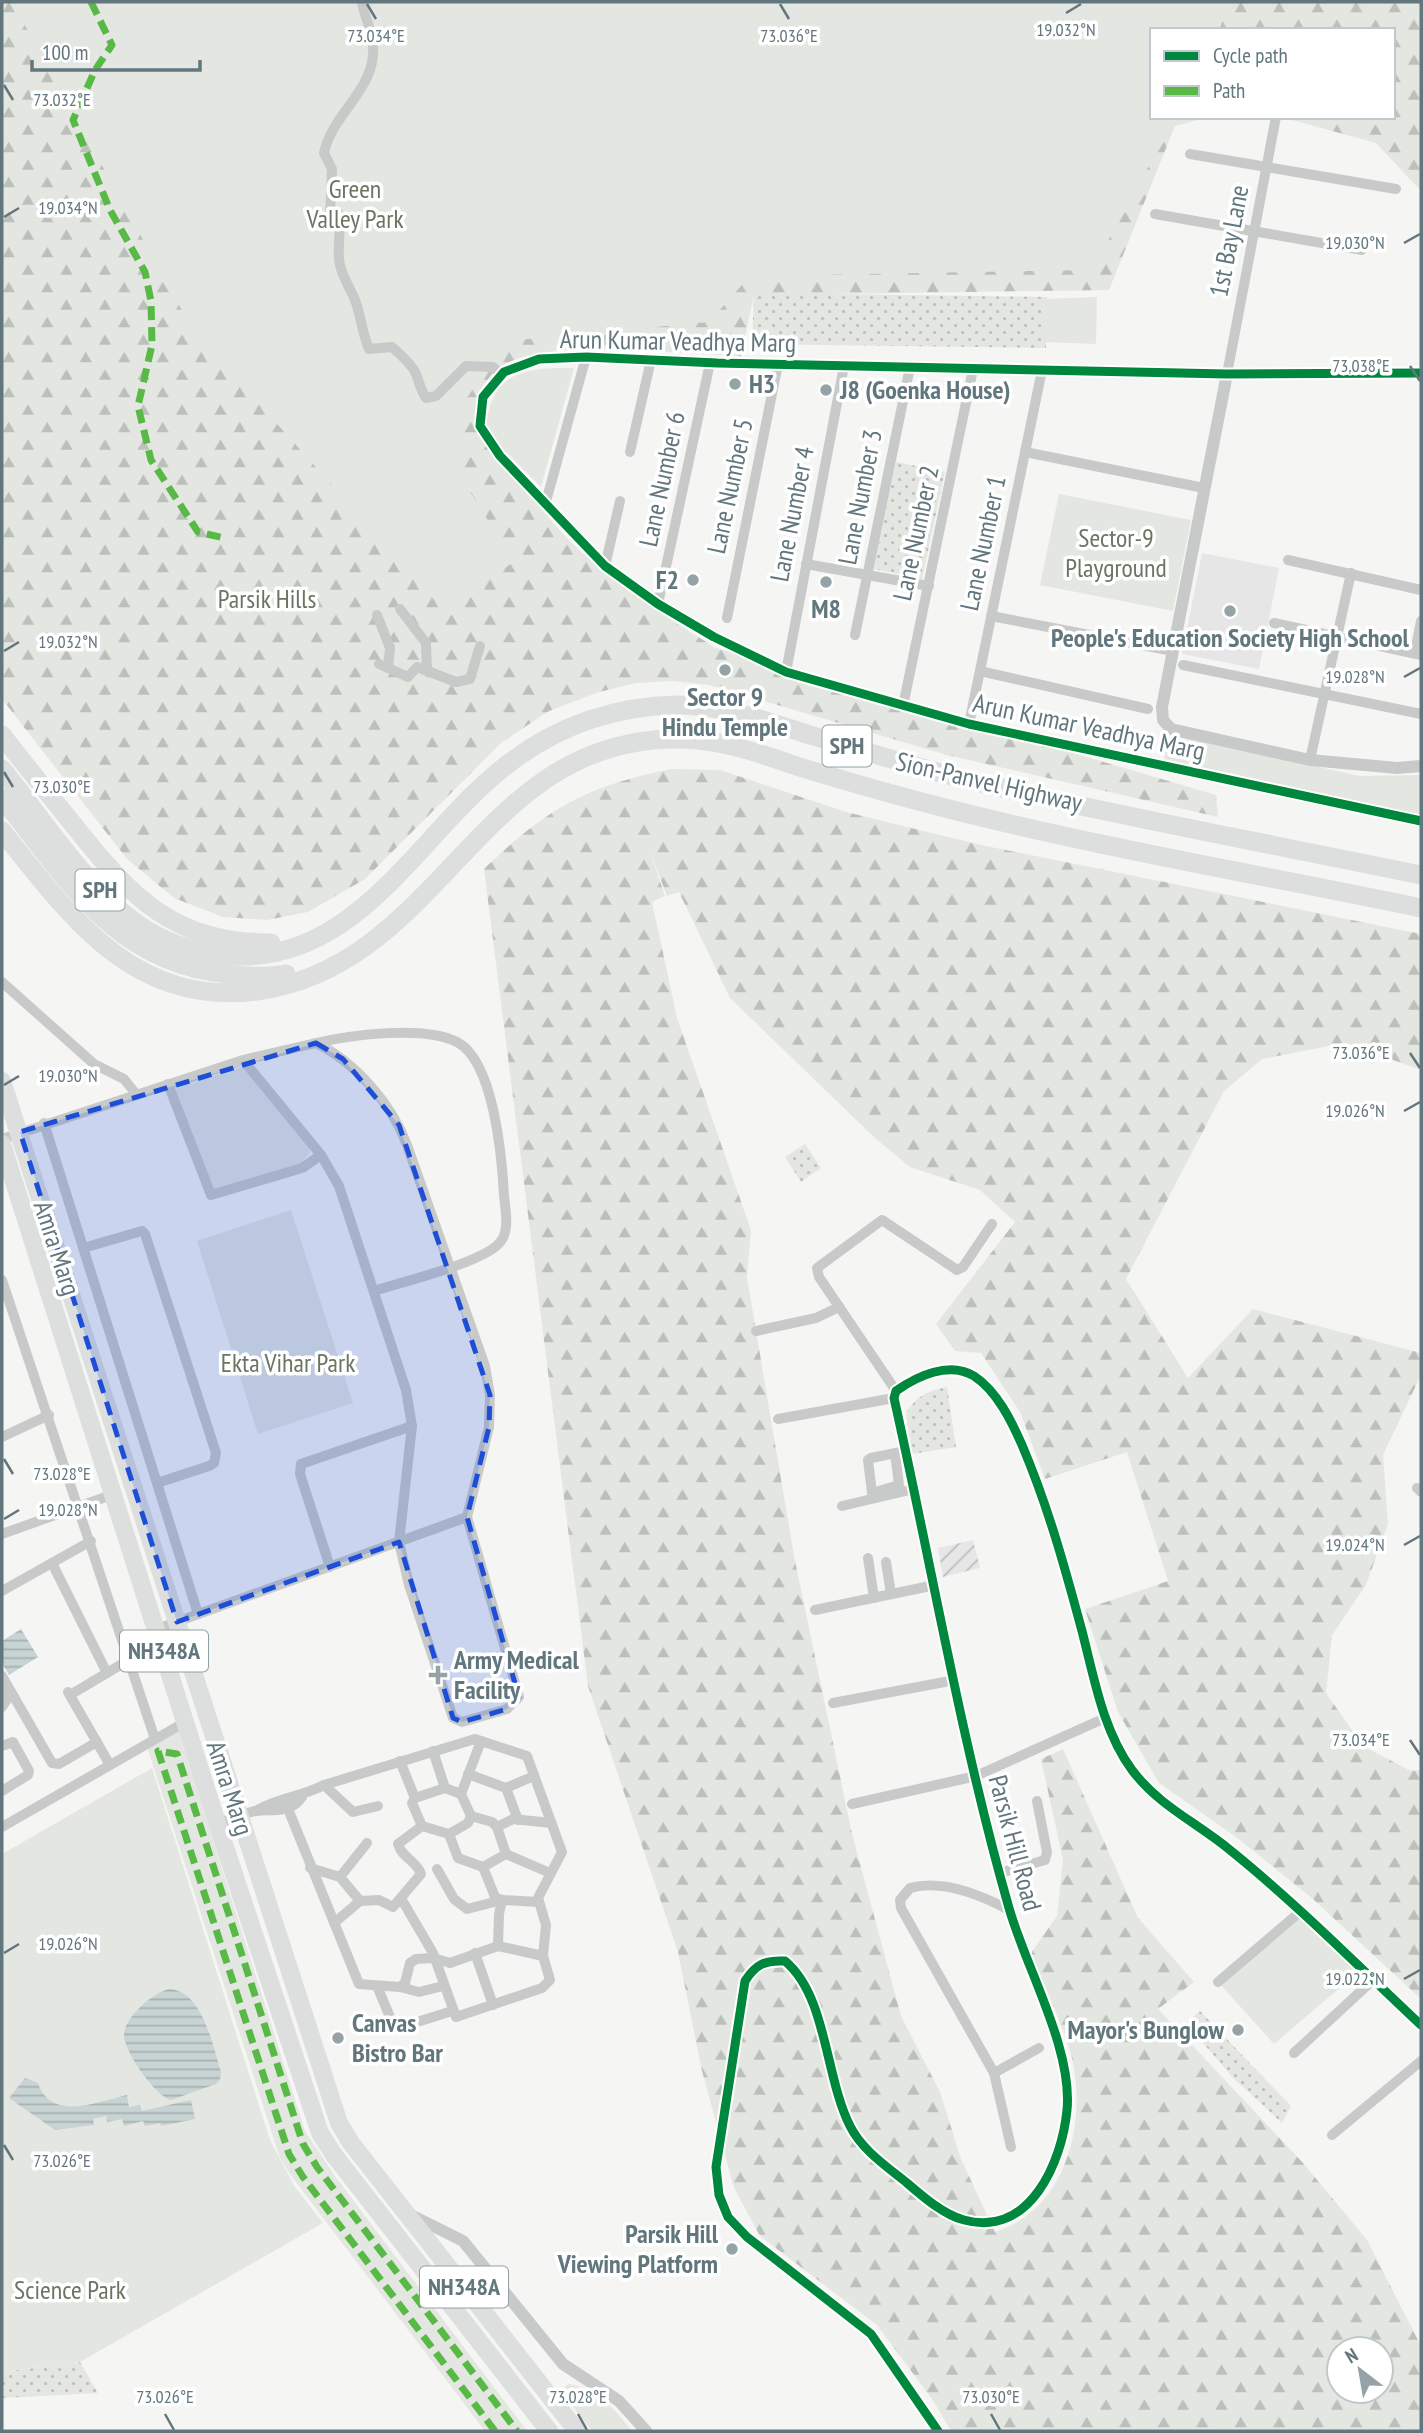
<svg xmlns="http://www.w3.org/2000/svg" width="1423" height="2433" font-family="'PT Sans Narrow',sans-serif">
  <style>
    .built { fill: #e5e6e5 }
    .industrial { fill: url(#industrial-furrows) }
    .grass { fill: url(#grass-dots) }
    .forest { fill: url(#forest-firs); fill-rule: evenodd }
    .park { fill: #e4e7e1 }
    .water { fill: url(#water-rules) }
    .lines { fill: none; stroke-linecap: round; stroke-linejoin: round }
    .minor { stroke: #c8caca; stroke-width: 10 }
    .tertiary { stroke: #c8caca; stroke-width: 12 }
    .trunk { stroke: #dddede; stroke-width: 18 }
    .motorway { stroke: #dddede; stroke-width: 19 }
    .quiet { stroke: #58b947; stroke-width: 7; stroke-dasharray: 14 7; stroke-linecap: butt }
    .cycleway-casing { stroke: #fff; stroke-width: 13 }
    .cycleway { stroke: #00873e; stroke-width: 9 }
    .marked { fill: #1d4ed8; fill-opacity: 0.2; stroke: #1d4ed8; stroke-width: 5; stroke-dasharray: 14 9; stroke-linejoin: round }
    .ticks { fill: none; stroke: #62777d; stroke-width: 2.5 }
    .poi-dot { fill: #95a3a7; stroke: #fff; stroke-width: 2.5 }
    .labels { text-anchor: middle; stroke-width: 7; stroke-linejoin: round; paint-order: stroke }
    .shield { fill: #fff; stroke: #91a0a4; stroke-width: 2 }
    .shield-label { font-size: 24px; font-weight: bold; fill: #62777d }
    .park-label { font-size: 26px; fill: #697661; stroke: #fff }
    .street-label { font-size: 26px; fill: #62777d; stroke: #fff }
    .poi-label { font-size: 26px; font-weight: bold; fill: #62777d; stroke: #fff; text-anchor: start }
    .ticks-label { font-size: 18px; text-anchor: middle; fill: #62777d; stroke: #fff; stroke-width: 7; stroke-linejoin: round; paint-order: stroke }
  </style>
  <defs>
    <pattern id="industrial-furrows" width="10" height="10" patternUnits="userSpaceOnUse" patternTransform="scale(1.75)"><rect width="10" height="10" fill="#e5e6e5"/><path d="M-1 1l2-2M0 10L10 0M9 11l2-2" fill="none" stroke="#bdbfbf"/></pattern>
    <pattern id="grass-dots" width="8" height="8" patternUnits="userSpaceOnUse" patternTransform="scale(1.75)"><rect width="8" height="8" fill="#e4e7e1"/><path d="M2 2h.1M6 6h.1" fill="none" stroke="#bcc0bc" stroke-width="1.8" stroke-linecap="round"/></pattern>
    <pattern id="forest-firs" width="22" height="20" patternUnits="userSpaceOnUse" patternTransform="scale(1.75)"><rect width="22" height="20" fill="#e4e7e1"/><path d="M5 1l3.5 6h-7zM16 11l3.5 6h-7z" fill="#bcc0bc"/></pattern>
    <pattern id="water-rules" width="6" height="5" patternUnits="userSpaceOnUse" patternTransform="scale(1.75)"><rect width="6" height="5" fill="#c8d3d4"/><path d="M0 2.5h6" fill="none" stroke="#a6b0b1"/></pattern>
  </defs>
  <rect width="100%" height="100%" fill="#f5f5f4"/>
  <path class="built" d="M1202 553 1279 568 1259 669 1182 654Z"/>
  <path class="industrial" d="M973 1540 980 1568 943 1577 938 1548Z"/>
  <g class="grass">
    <path d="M754 293 1047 297 1046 348 752 344Z"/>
    <path d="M896 462 945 472 922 579 874 569Z"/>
    <path d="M805 1144 821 1168 801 1182 785 1157Z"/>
    <path d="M947 1387 956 1447 912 1454 906 1413C917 1396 927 1391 947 1387Z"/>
    <path d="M1200 2011 1291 2106 1282 2123 1233 2078 1186 2023Z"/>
    <path d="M80 2362 98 2393 2 2398V2372Z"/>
  </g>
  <g class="forest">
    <path d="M2 2H1421V191L1376 143 1281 117H1393V30H1152V117H1209L1175 126 1109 290 754 295 741 356C683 355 547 336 500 367 492 372 485 384 479 391 495 431 518 479 545 513 590 570 655 610 716 648L1216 795 1218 817 947 755 709 685 673 681 636 683 599 692 549 711 501 743 365 879 308 912 267 920 223 917 174 898 127 859 2 699Z"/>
    <path d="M671 769 720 770 846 812 981 845 1421 934V1070L1345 1043 1262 1059 1224 1091 1126 1279 1188 1378 1253 1309 1421 1353V1375L1383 1455 1388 1524 1366 1585 1332 1635 1326 1693 1363 1746 1411 1771 1421 1770V1999L1313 1899 1236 1837 1159 1783 1118 1712 1085 1609 1168 1581 1127 1452 1045 1479 1020 1412 981 1353 955 1351 936 1324 1015 1222 980 1190 910 1167 876 1139 730 998 679 892 667 896 649 849 665 896 652 902 677 1018 751 1230 747 1277 756 1331 794 1556 852 1834 901 2016 940 2092 961 2159 995 2232C1064 2210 1086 2129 1073 2063 1067 2033 1043 1984 1031 1953L1057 1916 1063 1860 1041 1759 1063 1749 1138 1918 1194 1982 1158 2009 1303 2163 1367 2240 1421 2346V2431H951L932 2399 877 2325 760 2236 734 2188 702 2071 678 1952 588 1686 484 869C546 809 586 786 671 769ZM1339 2349H1381V2391H1339Z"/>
  </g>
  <g class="park">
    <path d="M12 2H1230L1219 30H1152V117H1176L1092 270 750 276 709 322 506 341 462 405 457 471 514 562 442 608 254 398 184 314Z"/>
    <path d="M1097 297 1096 344 1045 342 1042 299Z"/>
    <path d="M574 368 541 487 509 455 487 423C492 371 528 367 574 368Z"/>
    <path d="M1059 494 1191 520 1173 611 1040 585Z"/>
    <path d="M1169 734 1360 776 1421 775V815L1164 759Z"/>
    <path d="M242 1067 309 1147 310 1152 301 1163 212 1193 174 1089Z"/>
    <path d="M291 1210 353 1403 258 1434 197 1241Z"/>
    <path d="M178 1730 305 2131 335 2176 527 2431H485L292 2177 280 2158 146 1744Z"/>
    <path d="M152 1768 270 2140 295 2187 323 2223 80 2362 2 2372V1854Z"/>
    <path d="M1301 1911 1362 1969 1274 2044 1218 1982Z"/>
    <path d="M569 2384C597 2388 616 2411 632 2431H592L563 2394V2388Z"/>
  </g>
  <g class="water">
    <path d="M21 1629 38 1657 9 1675 2 1663V1641Z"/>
    <path d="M169 1989C202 1990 213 2046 221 2072L220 2080 216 2084 171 2100C156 2097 124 2052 124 2035 125 2016 153 1993 169 1989Z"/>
    <path d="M25 2078 38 2083C51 2122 97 2102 127 2095L129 2107 140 2105 142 2111 191 2100 195 2119 161 2126 160 2123 145 2126 143 2121 124 2126 122 2119 107 2122 106 2116 93 2119 94 2125 55 2130 9 2098Z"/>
  </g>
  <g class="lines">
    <g class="minor">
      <path d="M362 2C364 16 372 30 373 45 377 89 332 113 324 153L332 169 330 217 339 214C342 231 336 249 340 265 343 278 350 288 355 300 361 316 362 333 369 349L392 347C400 354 408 361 414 370 419 378 419 388 426 398L436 396 466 366 493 367 501 375"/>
      <path d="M1190 154 1396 189"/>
      <path d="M1155 214 1362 250"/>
      <path d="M1227 374 1276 117"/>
      <path d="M630 452 651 360"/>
      <path d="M1025 452 1204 488"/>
      <path d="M545 505 586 357"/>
      <path d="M1288 560 1421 590"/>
      <path d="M806 564 929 586"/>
      <path d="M605 566 620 501"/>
      <path d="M658 604 710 363"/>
      <path d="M400 609 426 643 427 671"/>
      <path d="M377 615 390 648 388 668"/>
      <path d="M991 616 1173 651"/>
      <path d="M727 618 778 364"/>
      <path d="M1274 623 1421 655"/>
      <path d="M855 635 910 367"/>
      <path d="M1415 653 1421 621"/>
      <path d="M379 664 408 677 417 667 456 682 470 679 480 646"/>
      <path d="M1183 665 1421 714"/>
      <path d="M980 671 1148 709"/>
      <path d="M786 672 844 366"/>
      <path d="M903 706 973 369"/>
      <path d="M969 724 1042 370"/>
      <path d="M1310 760 1351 573"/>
      <path d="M2 982 94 1064 124 1079 136 1094"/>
      <path d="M316 1043C351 1035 424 1025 457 1042 494 1061 502 1158 504 1195 505 1209 510 1229 501 1241 487 1262 401 1282 374 1291"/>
      <path d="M168 1084 211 1195 302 1168 321 1155"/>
      <path d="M44 1123 198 1614"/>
      <path d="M2 1139 243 1060 316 1043C355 1062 392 1104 407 1145L485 1366 490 1395 489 1427 467 1517 519 1697 507 1709 462 1722 453 1718 409 1585 399 1542 412 1426 406 1390 339 1186 321 1155 243 1060"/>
      <path d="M83 1248 142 1231 145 1234 216 1453 214 1463 209 1466 157 1483"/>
      <path d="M2 1280 155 1739"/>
      <path d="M756 1331 816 1318 839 1307"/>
      <path d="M896 1391 819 1277 817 1268 882 1220 957 1270 963 1267 992 1224"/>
      <path d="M778 1419 894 1398"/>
      <path d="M2 1437 49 1415"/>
      <path d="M895 1453 899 1485 872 1493 868 1460 871 1458 906 1451"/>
      <path d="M1417 1488 1421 1492"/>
      <path d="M842 1506 914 1489"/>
      <path d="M2 1534 114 1494"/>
      <path d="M868 1558 874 1598"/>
      <path d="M886 1562 891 1594"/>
      <path d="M52 1563 107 1673"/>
      <path d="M330 1567 300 1474 301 1464 412 1426"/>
      <path d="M2 1591 91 1541"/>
      <path d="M815 1610 935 1585"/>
      <path d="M157 1629 467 1517"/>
      <path d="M2 1676 52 1763 59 1764 97 1742"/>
      <path d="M2 1688 6 1701 2 1707"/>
      <path d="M68 1692 110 1765"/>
      <path d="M70 1695 127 1661"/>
      <path d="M833 1703 955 1680"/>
      <path d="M2 1746 13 1742 29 1771 28 1775 2 1791"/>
      <path d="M433 1751 445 1788"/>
      <path d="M400 1761 415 1798"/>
      <path d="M468 1774 506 1788 518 1820"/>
      <path d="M324 1785 353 1812 378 1806"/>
      <path d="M506 1788 534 1776"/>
      <path d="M461 1794 481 1741"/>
      <path d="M852 1804 976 1776 1105 1718"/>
      <path d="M256 1811C278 1797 302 1797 324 1785L475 1739 527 1756 562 1852 538 1898 546 1925 543 1956 498 1946 450 1963 433 1958 416 1959 410 1963 405 1983 400 1987 359 1984 284 1799"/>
      <path d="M471 1816 492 1822 497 1827"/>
      <path d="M217 1823C230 1820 244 1813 256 1811 274 1809 290 1814 302 1797"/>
      <path d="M2 1827 187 1721"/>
      <path d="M449 1834 458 1858 483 1867 506 1854"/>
      <path d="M483 1867 495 1897 502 1900 539 1902"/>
      <path d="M310 1868 340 1877 360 1901 379 1900 393 1907 421 1874C417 1861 402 1858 398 1844L422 1826 412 1803 415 1798 445 1788 461 1794 471 1816 468 1823 449 1834 422 1826"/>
      <path d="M437 1869 454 1899 467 1909 502 1900"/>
      <path d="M550 1873 506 1854 497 1827 513 1819 551 1823"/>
      <path d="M1000 1873 1045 1860 1047 1852 1037 1801"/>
      <path d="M340 1877 367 1843"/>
      <path d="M402 1900 433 1953 456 2017 542 1988 550 1980 543 1956"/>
      <path d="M1009 1910C981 1895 942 1879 910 1888L900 1900 901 1908 994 2073 1039 2048"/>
      <path d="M334 1923 360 1901"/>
      <path d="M498 1946 499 1914 502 1900"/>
      <path d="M475 1953 493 2005"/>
      <path d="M1218 1982 1301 1911"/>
      <path d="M377 1986 395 2029 452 2011"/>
      <path d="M400 1987 419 1992 443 1986"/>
      <path d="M1294 2053 1373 1980"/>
      <path d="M994 2073 1011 2147"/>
      <path d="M1332 2135 1421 2061"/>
      <path d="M938 2431 871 2334 747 2237 728 2217 719 2195 716 2167 745 1981C756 1964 765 1960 785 1961 827 1996 825 2077 850 2126 862 2150 886 2166 907 2183 922 2196 944 2215 964 2220 1030 2238 1062 2162 1067 2110 1073 2049 1026 1968 1009 1908 961 1741 932 1567 894 1398L896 1391C917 1376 949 1361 974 1376 997 1391 1012 1422 1022 1445 1048 1506 1065 1568 1082 1631 1094 1677 1103 1731 1132 1770 1159 1806 1196 1822 1230 1850 1297 1904 1358 1966 1421 2025"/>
    </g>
    <g class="tertiary">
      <path d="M1421 373 1227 374 717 363 586 357 539 359 504 372 483 397 480 426 500 456 605 566 658 604 714 637 786 672 969 724 1421 821"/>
      <path d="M1227 374 1162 707 1163 720 1171 729 1310 760 1397 768 1421 766"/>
      <path d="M413 2216 463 2241 563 2364 619 2401 646 2431"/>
    </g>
    <g class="trunk">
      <path d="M2 1081 339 2123 351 2143 577 2431"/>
      <path d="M2 1144 217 1823 320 2133 334 2155 549 2431"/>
    </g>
    <g class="motorway">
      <path d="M2 735C26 766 51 797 76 828 132 898 174 943 271 943"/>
      <path d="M2 769C38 813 83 882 127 916 154 938 187 951 222 955 358 970 419 829 512 761 560 725 617 706 677 705 723 705 766 721 810 735 853 748 897 761 941 773 1099 813 1261 842 1421 875"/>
      <path d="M2 798C67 879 115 963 227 974 247 976 266 978 286 974"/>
      <path d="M2 831C70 916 133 1007 257 991 444 966 479 733 683 739 726 740 766 756 806 769 852 783 898 796 945 808 1102 848 1262 875 1421 908"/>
    </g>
    <g class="quiet">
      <path d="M91 2 112 45 95 70 73 120 110 210 145 272 151 301 152 345 138 406 151 460 198 532 224 538"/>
      <path d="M495 2431 303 2177 289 2154 158 1751 177 1754 303 2144 317 2167 517 2431"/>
    </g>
    <defs>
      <g id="cycleway">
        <path d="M1421 373 1227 374 717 363 586 357 539 359 504 372 483 397 480 426 500 456 605 566 658 604 714 637 786 672 969 724 1421 821"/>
        <path d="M938 2431 871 2334 747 2237 728 2217 719 2195 716 2167 745 1981C756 1964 765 1960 785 1961 827 1996 825 2077 850 2126 862 2150 886 2166 907 2183 922 2196 944 2215 964 2220 1030 2238 1062 2162 1067 2110 1073 2049 1026 1968 1009 1908 961 1741 932 1567 894 1398L896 1391C917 1376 949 1361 974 1376 997 1391 1012 1422 1022 1445 1048 1506 1065 1568 1082 1631 1094 1677 1103 1731 1132 1770 1159 1806 1196 1822 1230 1850 1297 1904 1358 1966 1421 2025"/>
      </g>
    </defs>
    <use href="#cycleway" class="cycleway-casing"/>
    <use href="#cycleway" class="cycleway"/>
  </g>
  <path class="marked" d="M316 1043 343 1059 399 1125 490 1395 489 1427 467 1517 519 1697 507 1709 462 1722 453 1718 399 1542 177 1622 20 1132Z"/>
  <path class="ticks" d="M367 4 376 19M780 4 789 19M1066 13 1081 4M4 85 13 100M4 217 19 208M1404 243 1420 234M1410 366 1420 381M4 651 19 642M1404 677 1420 668M4 772 13 787M1410 1053 1420 1068M4 1085 19 1076M1404 1111 1420 1102M4 1459 13 1474M4 1519 19 1510M1404 1545 1420 1536M1410 1740 1420 1755M4 1953 19 1944M1404 1979 1420 1970M4 2145 13 2160M165 2414 174 2430M578 2414 587 2430M991 2414 1000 2430"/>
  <g class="poi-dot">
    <circle cx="735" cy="384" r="7"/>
    <circle cx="826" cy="390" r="7"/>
    <circle cx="693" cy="580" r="7"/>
    <circle cx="826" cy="582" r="7"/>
    <circle cx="1230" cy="611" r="7"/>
    <circle cx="725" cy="670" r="7"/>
    <path d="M434.5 1664.5h7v7h7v7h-7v7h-7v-7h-7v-7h7z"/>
    <circle cx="1238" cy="2030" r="7"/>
    <circle cx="338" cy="2038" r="7"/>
    <circle cx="732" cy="2249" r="7"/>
  </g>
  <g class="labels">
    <g class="shield">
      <rect x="822.5" y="725.5" width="49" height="41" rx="5"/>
      <rect x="75.5" y="869.5" width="49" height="41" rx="5"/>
      <rect x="120" y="1630.5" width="88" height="41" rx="5"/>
      <rect x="420" y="2266.5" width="88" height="41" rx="5"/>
    </g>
    <g class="shield-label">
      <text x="847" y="754">SPH</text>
      <text x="100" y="898">SPH</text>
      <text x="164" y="1659">NH348A</text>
      <text x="464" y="2295">NH348A</text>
    </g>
    <g class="park-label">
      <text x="355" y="198">Green<tspan x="355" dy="30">Valley Park</tspan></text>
      <text x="1116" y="547">Sector-9<tspan x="1116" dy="30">Playground</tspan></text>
      <text x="267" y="608">Parsik Hills</text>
      <text x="288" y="1372">Ekta Vihar Park</text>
      <text x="70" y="2299">Science Park</text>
    </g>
    <g class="street-label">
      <text transform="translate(1229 241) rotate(-79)" y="9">1st Bay Lane</text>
      <text transform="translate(678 341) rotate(1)" y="9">Arun Kumar Veadhya Marg</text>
      <text transform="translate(662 479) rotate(-78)" y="9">Lane Number 6</text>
      <text transform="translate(730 486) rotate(-78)" y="9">Lane Number 5</text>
      <text transform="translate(860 497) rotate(-79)" y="9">Lane Number 3</text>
      <text transform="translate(792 514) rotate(-79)" y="9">Lane Number 4</text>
      <text transform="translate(916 533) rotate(-78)" y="9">Lane Number 2</text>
      <text transform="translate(983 543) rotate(-78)" y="9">Lane Number 1</text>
      <text transform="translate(1089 727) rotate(12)" y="9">Arun Kumar Veadhya Marg</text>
      <text transform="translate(989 782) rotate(13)" y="9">Sion-Panvel Highway</text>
      <text transform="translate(57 1248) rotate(72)" y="9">Amra Marg</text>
      <text transform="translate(230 1788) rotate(72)" y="9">Amra Marg</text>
      <text transform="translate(1015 1843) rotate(75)" y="9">Parsik Hill Road</text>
    </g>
    <g class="poi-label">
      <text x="749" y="393">H3</text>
      <text x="840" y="399">J8 (Goenka House)</text>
      <text x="679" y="589" text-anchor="end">F2</text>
      <text x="826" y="618" text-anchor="middle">M8</text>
      <text x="1230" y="647" text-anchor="middle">People's Education Society High School</text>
      <text x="725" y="706" text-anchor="middle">Sector 9<tspan x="725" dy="30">Hindu Temple</tspan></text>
      <text x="454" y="1669">Army Medical<tspan x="454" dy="30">Facility</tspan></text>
      <text x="352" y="2032">Canvas<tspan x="352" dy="30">Bistro Bar</tspan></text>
      <text x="1224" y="2039" text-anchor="end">Mayor's Bunglow</text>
      <text x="718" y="2243" text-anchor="end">Parsik Hill<tspan x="718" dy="30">Viewing Platform</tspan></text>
    </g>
  </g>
  <g class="ticks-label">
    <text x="1066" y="36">19.032°N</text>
    <text x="376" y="42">73.034°E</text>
    <text x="789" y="42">73.036°E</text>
    <text x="62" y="106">73.032°E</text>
    <text x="68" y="214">19.034°N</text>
    <text x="1355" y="249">19.030°N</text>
    <text x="1361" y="372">73.038°E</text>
    <text x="68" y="648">19.032°N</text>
    <text x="1355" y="683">19.028°N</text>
    <text x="62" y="793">73.030°E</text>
    <text x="1361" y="1059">73.036°E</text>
    <text x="68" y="1082">19.030°N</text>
    <text x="1355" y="1117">19.026°N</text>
    <text x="62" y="1480">73.028°E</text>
    <text x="68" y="1516">19.028°N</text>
    <text x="1355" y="1551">19.024°N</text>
    <text x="1361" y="1746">73.034°E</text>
    <text x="68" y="1950">19.026°N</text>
    <text x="1355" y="1985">19.022°N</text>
    <text x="62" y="2167">73.026°E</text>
    <text x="165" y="2403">73.026°E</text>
    <text x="578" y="2403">73.028°E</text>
    <text x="991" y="2403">73.030°E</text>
  </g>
  <rect width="1423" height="2433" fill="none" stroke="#62777d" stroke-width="7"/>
  <rect x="1150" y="28" width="245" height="91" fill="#ffffff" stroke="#c0c9cb" stroke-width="2"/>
  <rect x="1164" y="51" width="35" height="10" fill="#00873e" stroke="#c0c9cb" stroke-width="2"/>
  <text x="1213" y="63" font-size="21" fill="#62777d">Cycle path</text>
  <rect x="1164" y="86" width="35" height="10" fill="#58b947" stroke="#c0c9cb" stroke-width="2"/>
  <text x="1213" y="98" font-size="21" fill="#62777d">Path</text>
  <g transform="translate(1360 2370) rotate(329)"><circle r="33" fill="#ffffff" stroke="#c0c9cb" stroke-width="2"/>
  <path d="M0-5L12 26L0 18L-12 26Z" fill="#95a3a7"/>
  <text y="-10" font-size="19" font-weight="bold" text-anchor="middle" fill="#62777d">N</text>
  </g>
  <path d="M32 60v10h168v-10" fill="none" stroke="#62777d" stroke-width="3.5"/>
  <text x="42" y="60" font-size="21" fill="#62777d" stroke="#ffffff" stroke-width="5" paint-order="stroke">100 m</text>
</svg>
